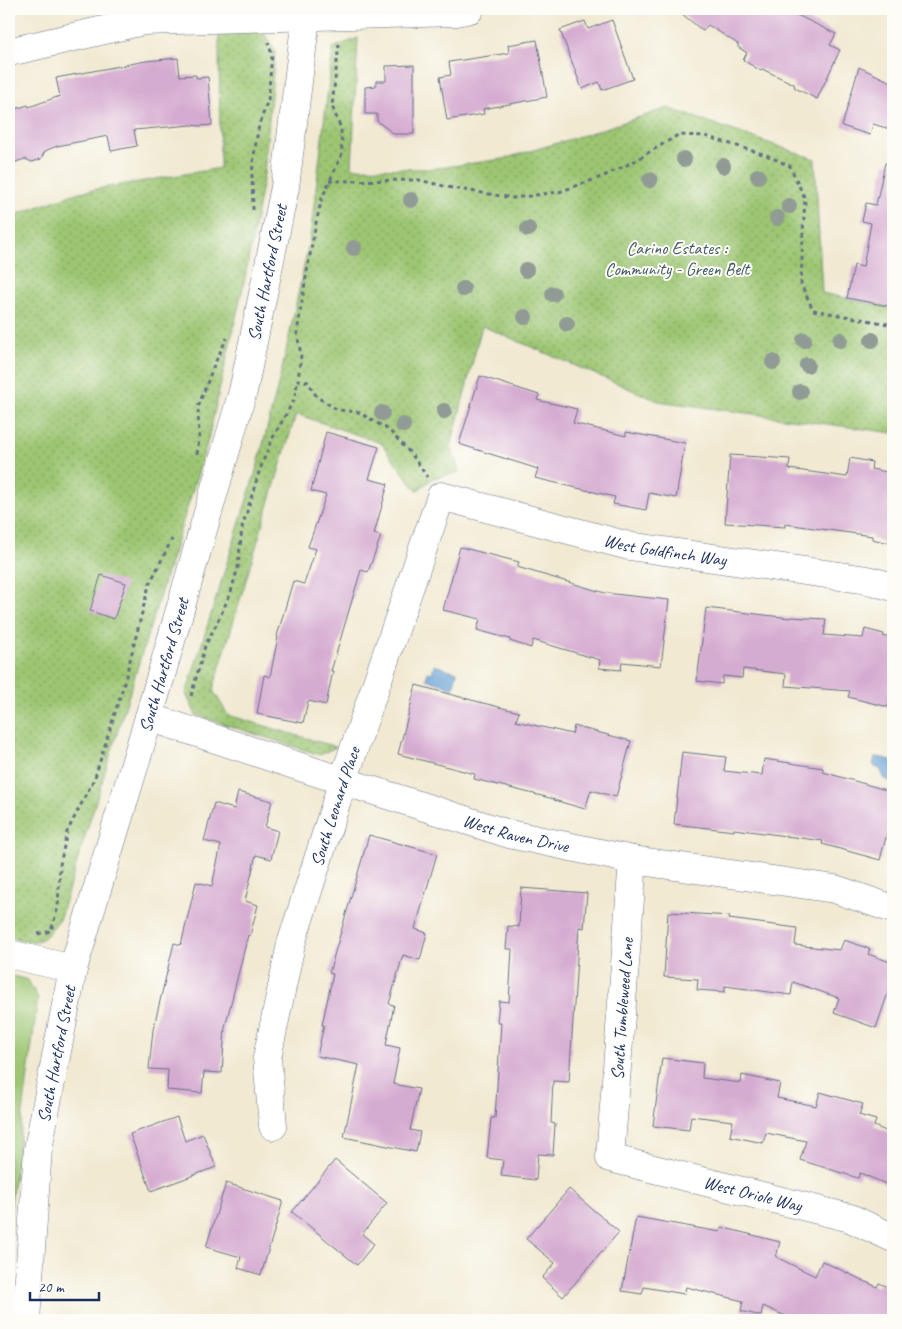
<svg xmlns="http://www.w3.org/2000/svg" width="902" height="1329" font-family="Caveat,sans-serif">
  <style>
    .grass { fill: #9cc672; stroke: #5c7a68 }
    .park { fill: url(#park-dots); stroke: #5c7a68 }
    .water { fill: #639fd4; stroke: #3f6799 }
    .building { fill: #d5acd1 }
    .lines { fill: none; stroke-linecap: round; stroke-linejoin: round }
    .minor-casing { stroke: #667086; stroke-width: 29 }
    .path { stroke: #667086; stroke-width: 3; stroke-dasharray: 4 4; stroke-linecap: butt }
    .minor { stroke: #fff; stroke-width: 28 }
    .tree { fill: #919b95 }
    .labels { text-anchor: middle; stroke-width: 4; stroke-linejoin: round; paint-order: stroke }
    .park-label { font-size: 18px; fill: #425c64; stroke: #fdfcf7 }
    .street-label { font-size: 18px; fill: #1b2f5e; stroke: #fdfcf7 }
  </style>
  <defs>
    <pattern id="park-dots" width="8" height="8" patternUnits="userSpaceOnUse" patternTransform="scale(1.25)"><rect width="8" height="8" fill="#9cc672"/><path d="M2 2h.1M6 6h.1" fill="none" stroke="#7ea161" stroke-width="1.8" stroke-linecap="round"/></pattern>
  </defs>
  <rect width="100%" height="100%" fill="#fdfcf7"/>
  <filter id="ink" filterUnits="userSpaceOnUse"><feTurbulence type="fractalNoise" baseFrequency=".02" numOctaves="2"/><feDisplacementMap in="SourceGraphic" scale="10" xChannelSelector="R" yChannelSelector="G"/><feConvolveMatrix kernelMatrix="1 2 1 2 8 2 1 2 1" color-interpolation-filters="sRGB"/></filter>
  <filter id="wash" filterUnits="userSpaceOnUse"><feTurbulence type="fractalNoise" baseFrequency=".0096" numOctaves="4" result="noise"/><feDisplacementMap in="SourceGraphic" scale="20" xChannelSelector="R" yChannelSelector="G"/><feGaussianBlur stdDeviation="1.12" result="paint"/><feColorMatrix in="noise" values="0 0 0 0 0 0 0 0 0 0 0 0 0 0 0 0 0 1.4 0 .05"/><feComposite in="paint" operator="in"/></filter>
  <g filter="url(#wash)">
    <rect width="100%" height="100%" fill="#f1e9d1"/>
    <path class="grass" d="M9 975 28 980 38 998 9 1220V1030L12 1005 9 1000Z"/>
    <g class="park">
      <path d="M219 30H262L275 51 264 174 245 278 207 444 59 920C40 945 40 944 9 937V217L79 192 220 168Z"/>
      <path d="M358 38 352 168 430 169 503 159 571 139 668 108 815 159 822 293 893 308V433L658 401 482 326 451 446 459 472 433 478 417 491 381 443 296 414 213 690 228 715 336 747 320 755 196 715 186 694 258 464 283 365 310 238 333 48Z"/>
    </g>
    <g class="water">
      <path d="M434 665 457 672 453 688 426 679 428 672 432 673Z"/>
      <path d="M877 757 888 759 892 762 893 781C882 781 884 776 880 769L875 767 873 764 875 758Z"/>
    </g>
    <g id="blocks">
      <g class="building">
        <path d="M676 9H799L795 14 836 34 830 45 840 50 817 99 795 88 794 84 762 69 761 71 743 60 747 53 738 47V44L708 25 703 31Z"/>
        <path d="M612 20 633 79 602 90 599 82 582 89 560 30 585 21 588 29Z"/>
        <path d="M537 40 547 97 483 109 484 114 447 120 440 77 451 75 449 62 509 53 508 45Z"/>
        <path d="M178 58 180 76 196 75V78L208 77 212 125 200 126 191 125 134 130 137 146 111 151 108 136 57 146 45 151 41 159 32 162 25 159 9 164V111L28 105 29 107 60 96 56 78 146 61Z"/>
        <path d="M414 65V134H394L377 121V114H365V87L376 86V81H386V66Z"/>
        <path d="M859 67 893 83V130L873 124 870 135 842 126Z"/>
        <path d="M885 163H893V307L847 298 854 265 863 267 871 223 862 221 866 203 876 205Z"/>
        <path d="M480 376 539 395 537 400 577 409 573 423 626 436V432L685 443 676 498 649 493 646 510 613 504 615 497 535 478 538 469 459 444Z"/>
        <path d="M326 432 379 447 369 479 388 484 374 534 381 536 368 572 361 570 331 671H333L326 705 308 701 303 723 257 714 264 675 270 677 278 637 277 636 293 581 304 584 316 549 308 547 326 495 311 491Z"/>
        <path d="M730 455 790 459 789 469 847 477 850 458 872 462 871 469 893 473V544L872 539V536L785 524V527L725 523Z"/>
        <path d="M460 547 519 562 517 567 605 593 669 600 661 666 622 662 621 670 599 668 600 660 533 640 531 648 510 641V639L477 630 480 619 443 610Z"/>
        <path d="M101 575 126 583 114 619 90 611Z"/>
        <path d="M706 608 790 618V617L826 619 824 635 863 638 865 629 884 634 883 636 893 639V687L888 707 848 697 850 691 785 686 786 674 743 669 742 678 723 676 722 684 697 681Z"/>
        <path d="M416 685 475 701 519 712 516 721 572 734 574 726 631 741 616 797 591 790 585 809 554 800V799L474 779 475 774 398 754Z"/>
        <path d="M682 752 726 757 724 771 762 775 764 759 823 768V772L893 792V811L880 860 822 844 823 841 734 829V831L674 824Z"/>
        <path d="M238 792 272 801 265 827 278 831 271 859 256 855 245 901 258 905 250 936 248 935 225 1027 222 1073 204 1072 202 1093 167 1090 168 1070 149 1069 153 1030 174 943 181 945 196 882 212 886 221 845 204 841 214 803 234 809Z"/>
        <path d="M369 835 437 854 415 929 427 933 420 960 403 955 389 1004 394 1005 386 1045 400 1048 393 1084 419 1089 410 1130 420 1132 416 1152 344 1137 359 1065 317 1056 324 1025H322L333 974 329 973Z"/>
        <path d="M521 888 587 893 584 928 579 927 569 1082 553 1081 551 1123 555 1124 553 1155 538 1154 536 1180 501 1176 503 1160 487 1158 491 1118H495L501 1023H497L499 1001 509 1002 512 949H506L508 926 519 927Z"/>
        <path d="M668 912 730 916 729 919 797 928 795 945 840 950 844 940 870 949 868 954 893 963V978L876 1028 834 1013 839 998 793 982 791 995 725 986V992L697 990 698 979 664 977Z"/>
        <path d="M662 1058 703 1063 702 1078 741 1083 742 1075 780 1083 777 1098 816 1106 820 1092 863 1104 859 1115 876 1120 874 1126 893 1134V1187L860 1173 858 1178 800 1160 806 1141 766 1133 763 1143 730 1136 733 1121 691 1116 689 1130 653 1126Z"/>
        <path d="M177 1117 185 1141 203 1134 216 1167 151 1191 130 1134Z"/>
        <path d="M335 1160 387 1203 362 1234 374 1244 357 1265 292 1212Z"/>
        <path d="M226 1183 283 1201 261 1275 238 1268 241 1257 206 1247Z"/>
        <path d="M569 1189 619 1232 563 1297 542 1278 555 1263 526 1239Z"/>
        <path d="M636 1217 720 1232 721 1227 780 1242 776 1257 815 1276 822 1261 877 1287 879 1283 893 1289V1320H794L763 1306 761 1316 741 1311 743 1301 686 1287 684 1294 644 1287 642 1294 622 1291Z"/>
      </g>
    </g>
  </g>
  <g filter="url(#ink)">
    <use href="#blocks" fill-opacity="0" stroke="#667086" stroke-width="1"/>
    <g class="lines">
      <defs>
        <g id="minor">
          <path d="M9 52 143 21 456 12 470 9"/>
          <path id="s1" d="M149 717 343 781 509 834 633 860 835 889 893 909"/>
          <path id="s2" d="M633 860 610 1158 850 1218 893 1238"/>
          <path d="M9 954 73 969"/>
          <path id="s3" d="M273 1126 267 1058 291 944 343 781 441 496 629 546 868 580 893 587"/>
          <path id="s4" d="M26 1320 38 1149 73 969 149 717 243 391 285 187 307 9"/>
        </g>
      </defs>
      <use href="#minor" class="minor-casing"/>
      <g class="path">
        <path d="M339 44 332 106 341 129 342 154 322 198 316 223 305 282 297 333 301 355 298 380 308 382 317 397 338 410 358 412 389 430 413 456 427 477"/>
        <path d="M329 181 419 180 452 188 513 198 559 192 604 176 633 162 678 135 705 136 766 155 790 166 805 199 803 233 801 284 813 310 893 325"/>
        <path d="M253 210 252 174 255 148 259 125 268 100 272 55 268 42"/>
        <path d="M197 454 199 438 198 407 214 365 227 338"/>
        <path d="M191 696 205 646 218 621 231 592 238 567 242 528 259 472 271 441 294 400 298 380"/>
        <path d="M38 934 51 931 58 907 60 865 67 832 95 777 124 684 149 585 172 539"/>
      </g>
      <use href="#minor" class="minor"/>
    </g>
    <g class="tree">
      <circle cx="684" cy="159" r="8"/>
      <circle cx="723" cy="166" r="8"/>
      <circle cx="758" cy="176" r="8"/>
      <circle cx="650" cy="180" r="8"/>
      <circle cx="411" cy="200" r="8"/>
      <circle cx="789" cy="206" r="8"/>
      <circle cx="777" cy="218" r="8"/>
      <circle cx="528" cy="229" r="8"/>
      <circle cx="354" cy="248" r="8"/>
      <circle cx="526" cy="270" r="8"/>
      <circle cx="463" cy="289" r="8"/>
      <circle cx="553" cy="294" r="8"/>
      <circle cx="525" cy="317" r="8"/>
      <circle cx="567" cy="324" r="8"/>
      <circle cx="804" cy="340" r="8"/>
      <circle cx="840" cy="340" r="8"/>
      <circle cx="872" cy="340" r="8"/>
      <circle cx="773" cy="362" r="8"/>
      <circle cx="807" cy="365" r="8"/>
      <circle cx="800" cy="392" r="8"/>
      <circle cx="444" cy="411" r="8"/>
      <circle cx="382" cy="413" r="8"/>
      <circle cx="403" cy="425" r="8"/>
    </g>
  </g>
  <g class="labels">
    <g class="park-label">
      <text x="677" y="254">Carino Estates :<tspan x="677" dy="21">Community - Green Belt</tspan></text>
    </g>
    <g class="street-label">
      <text dy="6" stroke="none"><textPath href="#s4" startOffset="1078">South Hartford Street</textPath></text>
      <text dy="6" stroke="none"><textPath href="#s3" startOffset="888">West Goldfinch Way</textPath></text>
      <text dy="6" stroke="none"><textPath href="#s4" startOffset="672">South Hartford Street</textPath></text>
      <text dy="6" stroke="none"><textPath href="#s3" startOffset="329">South Leonard Place</textPath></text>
      <text dy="6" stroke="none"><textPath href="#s1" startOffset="385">West Raven Drive</textPath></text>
      <text transform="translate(622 1009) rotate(-86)" y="6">South Tumbleweed Lane</text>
      <text dy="6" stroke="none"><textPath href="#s4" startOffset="268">South Hartford Street</textPath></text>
      <text dy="6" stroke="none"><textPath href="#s2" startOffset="446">West Oriole Way</textPath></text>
    </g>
  </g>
  <rect width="902" height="1329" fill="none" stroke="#fdfcf7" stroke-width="30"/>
  <path d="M30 1292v8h69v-8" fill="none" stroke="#1b2f5e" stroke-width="2.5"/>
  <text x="38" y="1292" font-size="15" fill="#1b2f5e" stroke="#fdfcf7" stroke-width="4" paint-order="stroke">20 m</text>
</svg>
